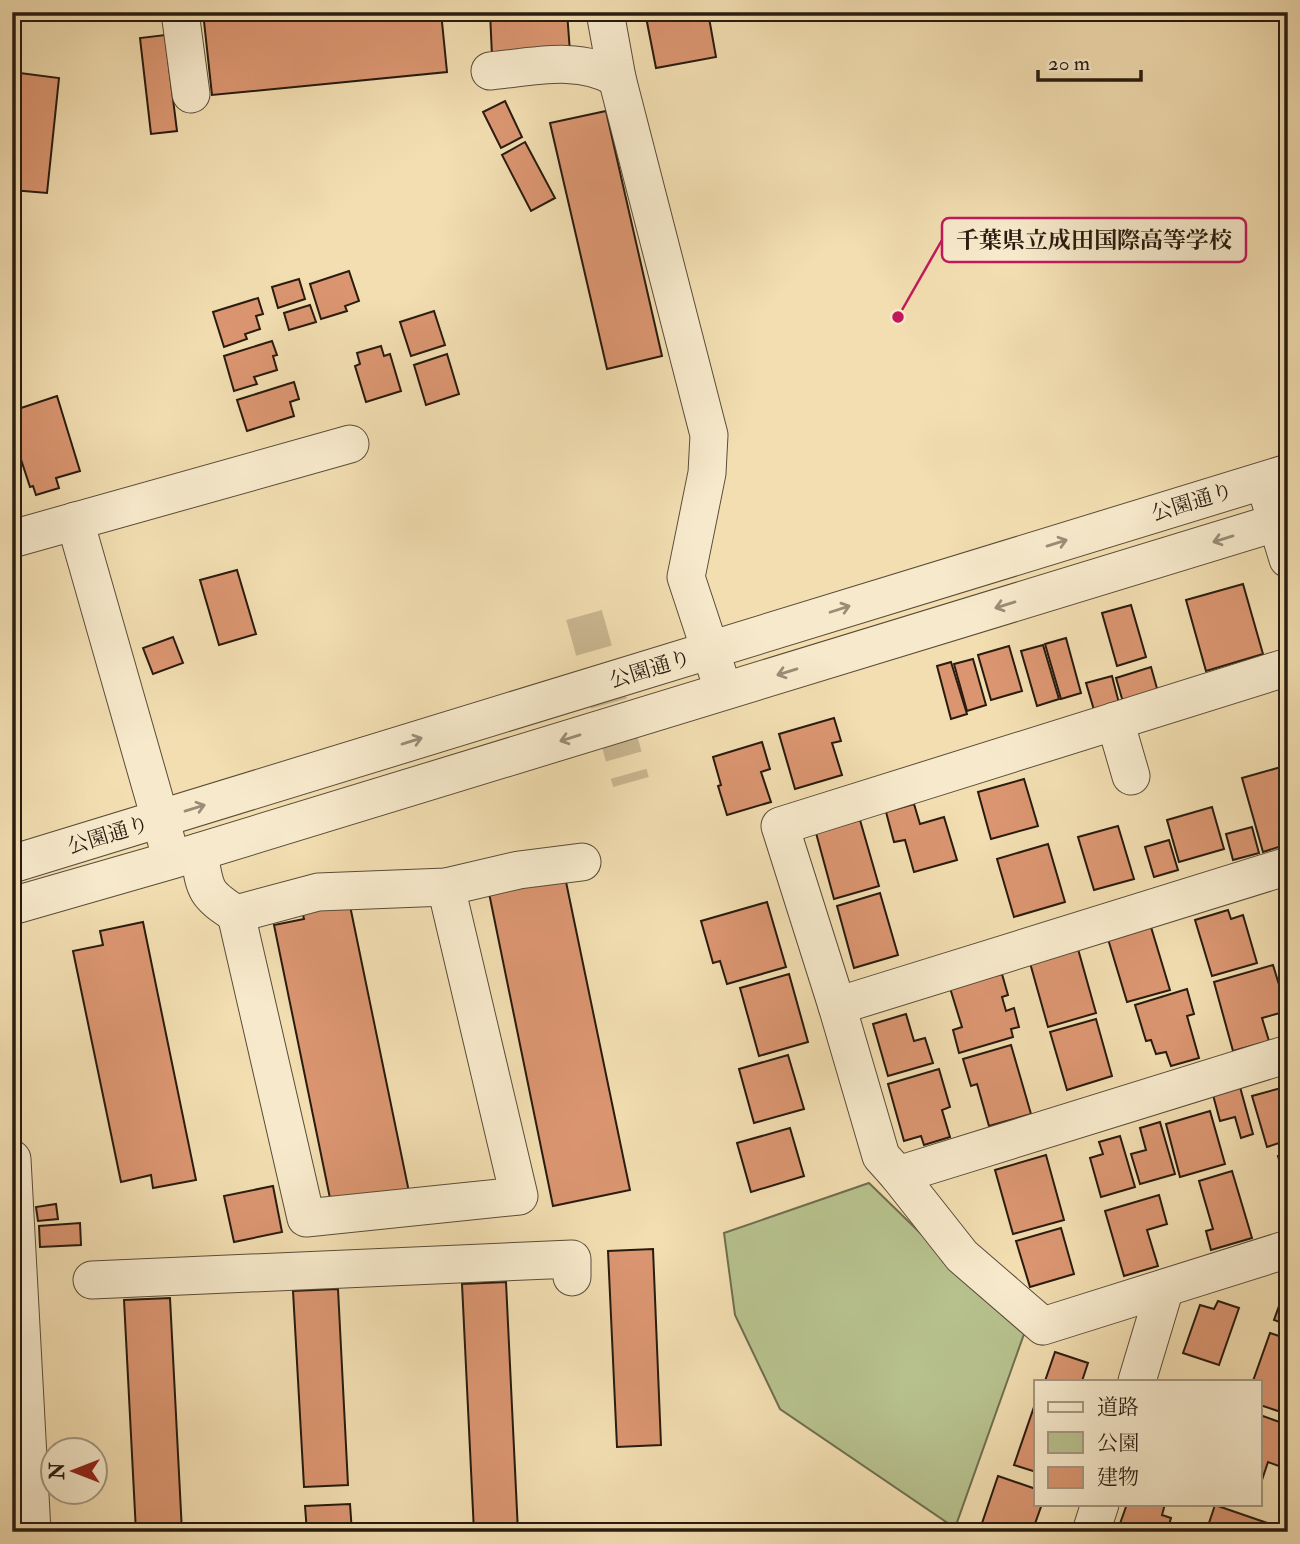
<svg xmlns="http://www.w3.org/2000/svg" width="1300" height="1544" font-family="'IM FELL Double Pica','Noto Serif JP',serif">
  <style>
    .green { fill: #b7c28e; stroke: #706e4e; stroke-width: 2 }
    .building { fill: #db9671; stroke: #281b0f; stroke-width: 2 }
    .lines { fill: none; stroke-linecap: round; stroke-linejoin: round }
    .minor-tunnel { stroke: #cab791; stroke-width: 37; stroke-dasharray: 37 18; stroke-linecap: butt }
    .minor-casing { stroke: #5a4c38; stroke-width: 39 }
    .minor { stroke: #f7eacc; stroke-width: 37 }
    .oneway { stroke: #9a8d77 }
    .labels { text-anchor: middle; stroke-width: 6; stroke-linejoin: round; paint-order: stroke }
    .street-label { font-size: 21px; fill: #281b0f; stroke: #f7eacc }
    .leader { fill: none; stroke: #c2185b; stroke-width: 2.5 }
    .callout-dot { fill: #c2185b; stroke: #f7eacc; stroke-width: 2.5 }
    .callout { fill: #f7eacc; stroke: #c2185b; stroke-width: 2.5 }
    .callout-label { font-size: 23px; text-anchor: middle; font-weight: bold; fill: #281b0f }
  </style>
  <rect width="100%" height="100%" fill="#f2deb1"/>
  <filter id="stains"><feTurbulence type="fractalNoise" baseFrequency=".00286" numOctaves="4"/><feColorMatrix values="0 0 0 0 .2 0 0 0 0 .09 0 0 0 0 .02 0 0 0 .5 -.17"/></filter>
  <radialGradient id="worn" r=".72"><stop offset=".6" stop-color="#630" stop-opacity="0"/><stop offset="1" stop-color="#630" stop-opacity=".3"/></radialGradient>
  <path class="green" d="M869 1183 1024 1334 955 1528 780 1409 735 1315 724 1233Z"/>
  <g class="building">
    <path d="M203 12H441L447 72 212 95Z"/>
    <path d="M490 12H567L570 52 492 56Z"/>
    <path d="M645 12H708L716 57 656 68Z"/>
    <path d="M165 35 177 131 151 134 140 38Z"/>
    <path d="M12 72 59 78 47 193 12 190Z"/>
    <path d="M505 101 522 137 501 148 483 112Z"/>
    <path d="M606 111 662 356 607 369 550 123Z"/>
    <path d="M525 142 555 198 531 211 502 155Z"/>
    <path d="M349 271 359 301 345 306 347 311 321 319 310 284Z"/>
    <path d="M299 279 305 299 278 308 272 287Z"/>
    <path d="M258 298 263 314 256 316 260 329 245 334 247 339 224 347 213 312Z"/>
    <path d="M310 305 316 322 289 330 284 313Z"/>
    <path d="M434 311 445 345 411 356 400 322Z"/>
    <path d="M272 341 277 355 273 356 277 370 254 377 257 384 234 391 224 356Z"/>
    <path d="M381 346 384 356 390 354 401 391 366 402 355 366 360 364 357 353Z"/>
    <path d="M447 354 459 394 426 405 414 365Z"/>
    <path d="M294 382 299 399 290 402 294 416 247 431 237 400Z"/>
    <path d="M57 396 80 471 56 478 59 488 36 495 33 486 30 487 12 432V411Z"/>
    <path d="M237 570 256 634 219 645 200 580Z"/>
    <path d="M1243 584 1263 654 1206 671 1186 600Z"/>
    <path d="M1131 605 1146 657 1117 666 1102 613Z"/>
    <path d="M173 637 183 663 153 674 143 648Z"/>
    <path d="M1066 638 1081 693 1061 699 1045 644Z"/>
    <path d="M1043 645 1059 699 1037 706 1021 651Z"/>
    <path d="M1009 646 1022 691 991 700 978 655Z"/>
    <path d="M973 659 986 705 967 711 954 664Z"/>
    <path d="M951 662 967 714 951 719 937 666Z"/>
    <path d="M1151 667 1158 692 1123 702 1116 678Z"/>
    <path d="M1112 676 1119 703 1094 710 1086 683Z"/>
    <path d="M834 718 841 741 832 743 842 775 795 789 779 734Z"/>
    <path d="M762 742 770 769 761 772 771 802 727 815 718 786 721 785 713 757Z"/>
    <path d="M1288 765V844L1263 852 1242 778Z"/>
    <path d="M1024 779 1038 826 991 839 978 792Z"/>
    <path d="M914 804 920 824 944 817 957 860 914 872 905 840 894 842 886 812Z"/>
    <path d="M1212 807 1224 849 1179 862 1167 820Z"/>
    <path d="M860 820 879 886 834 899 816 833Z"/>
    <path d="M1118 826 1134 879 1094 890 1078 837Z"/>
    <path d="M1252 827 1259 853 1233 860 1226 834Z"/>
    <path d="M1169 840 1178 870 1154 877 1145 847Z"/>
    <path d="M1048 844 1065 902 1014 917 997 859Z"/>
    <path d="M565 877 630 1190 553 1206 489 893Z"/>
    <path d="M880 893 898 955 854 968 837 906Z"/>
    <path d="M348 896 409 1192 332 1208 274 925 304 919 301 906Z"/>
    <path d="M767 902 786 967 727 984 720 961 713 963 701 921Z"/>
    <path d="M1228 910 1231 919 1243 915 1257 963 1212 976 1195 920Z"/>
    <path d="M143 922 196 1180 153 1188 151 1175 121 1182 73 951 103 945 100 931Z"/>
    <path d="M1151 927 1170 990 1127 1002 1108 939Z"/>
    <path d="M1078 949 1096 1013 1048 1027 1030 963Z"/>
    <path d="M1273 965 1287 1011 1262 1018 1269 1041 1233 1051 1214 982Z"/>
    <path d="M789 974 808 1042 759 1056 740 988Z"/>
    <path d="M1002 974 1008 995 1002 997 1006 1011 1014 1008 1019 1027 1011 1029 1013 1037 959 1053 953 1030 962 1027 950 988Z"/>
    <path d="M1187 989 1194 1014 1187 1016 1199 1058 1171 1066 1166 1052 1156 1054 1151 1040 1146 1041 1135 1005Z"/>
    <path d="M906 1014 914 1041 925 1038 933 1063 888 1076 873 1024Z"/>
    <path d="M1096 1019 1112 1076 1067 1090 1050 1032Z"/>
    <path d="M1011 1045 1031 1114 989 1126 977 1084 971 1086 963 1059Z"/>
    <path d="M788 1055 804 1109 754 1123 739 1069Z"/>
    <path d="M939 1069 950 1107 942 1110 950 1137 924 1145 921 1136 904 1141 888 1084Z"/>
    <path d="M1288 1086V1140L1267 1147 1252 1096Z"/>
    <path d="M1240 1087 1253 1134 1241 1138 1235 1117 1220 1121 1213 1095Z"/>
    <path d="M1210 1111 1225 1164 1180 1177 1166 1124Z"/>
    <path d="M1160 1122 1175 1174 1140 1184 1131 1154 1146 1150 1140 1128Z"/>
    <path d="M790 1128 804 1176 751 1192 737 1143Z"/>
    <path d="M1120 1136 1135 1187 1101 1197 1090 1158 1103 1154 1099 1142Z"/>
    <path d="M1288 1154V1191L1278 1156Z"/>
    <path d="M1046 1155 1064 1220 1013 1234 995 1170Z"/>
    <path d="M1232 1171 1252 1238 1211 1250 1206 1231 1213 1229 1199 1181Z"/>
    <path d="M273 1186 282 1232 234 1242 224 1196Z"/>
    <path d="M1159 1195 1167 1224 1147 1230 1158 1266 1124 1276 1105 1211Z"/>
    <path d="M56 1204 58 1219 38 1221 36 1207Z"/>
    <path d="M80 1223 81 1245 40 1247 39 1226Z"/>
    <path d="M1061 1228 1074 1274 1030 1287 1016 1241Z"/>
    <path d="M653 1249 661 1445 617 1447 608 1251Z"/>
    <path d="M1288 1281V1325L1274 1320Z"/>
    <path d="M506 1282 518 1532H474L462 1284Z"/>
    <path d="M338 1289 348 1485 304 1487 293 1291Z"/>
    <path d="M170 1298 182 1532H136L124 1300Z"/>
    <path d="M1218 1301 1239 1308 1219 1365 1183 1353 1200 1305 1214 1309Z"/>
    <path d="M1270 1333 1288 1339V1392L1281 1412 1260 1405V1381H1253Z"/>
    <path d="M1055 1352 1088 1363 1082 1381H1045Z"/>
    <path d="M1036 1401V1472L1014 1465Z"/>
    <path d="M1260 1415 1288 1425V1456L1284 1468 1268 1462 1260 1486Z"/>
    <path d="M998 1476 1036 1489V1504H1042L1032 1532H979Z"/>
    <path d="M350 1504 352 1532H307L305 1506Z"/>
    <path d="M1127 1504H1165L1162 1515 1171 1518 1167 1532H1117Z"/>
    <path d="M1215 1505 1273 1525 1271 1532H1206Z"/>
  </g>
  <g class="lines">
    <path class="minor-tunnel" d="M584 615 631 782"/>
    <defs>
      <g id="minor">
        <path d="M180 12 191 94"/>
        <path d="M605 12 617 78 709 435 707 473 686 577 718 674"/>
        <path d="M490 71C532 67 579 55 617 78"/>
        <path d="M1270 500 1288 559"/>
        <path d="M75 521 167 843"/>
        <path d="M12 539 350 444"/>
        <path d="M1288 667 780 826 837 1006 881 1156 898 1175 962 1256 1043 1326 1288 1249"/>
        <path d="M1115 721 1131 776"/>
        <path d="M199 852C205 889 203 893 236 914L318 892 446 887 519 870 582 862"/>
        <path d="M12 864C438 734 862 600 1288 473"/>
        <path d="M12 906 172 860 1288 519"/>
        <path d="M236 914 306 1218 519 1196 446 887"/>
        <path d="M837 1006 1288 866"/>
        <path d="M12 1159 32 1532"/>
        <path d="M898 1175 1288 1054"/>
        <path d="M92 1280 572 1259V1277"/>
        <path d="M1137 1381 1165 1288"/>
        <path d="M1091 1532 1100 1504"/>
      </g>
    </defs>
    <use href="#minor" class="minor-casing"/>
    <use href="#minor" class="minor"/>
  </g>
  <defs><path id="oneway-shaft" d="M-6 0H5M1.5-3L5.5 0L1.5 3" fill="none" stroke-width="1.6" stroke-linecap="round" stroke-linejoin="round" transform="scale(1.75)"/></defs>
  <g class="oneway">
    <use href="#oneway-shaft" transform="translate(1223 539) rotate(163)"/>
    <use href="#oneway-shaft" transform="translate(1057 543) rotate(-17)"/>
    <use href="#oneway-shaft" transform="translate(1005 605) rotate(163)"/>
    <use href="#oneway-shaft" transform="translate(840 609) rotate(-18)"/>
    <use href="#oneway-shaft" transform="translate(787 672) rotate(163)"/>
    <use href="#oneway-shaft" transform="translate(570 738) rotate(163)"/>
    <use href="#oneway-shaft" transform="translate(412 741) rotate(-17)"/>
    <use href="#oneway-shaft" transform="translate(195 808) rotate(-17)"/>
  </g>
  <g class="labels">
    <g class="street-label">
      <text transform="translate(1192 502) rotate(-17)" y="7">公園通り</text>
      <text transform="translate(650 669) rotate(-17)" y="7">公園通り</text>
      <text transform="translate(108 835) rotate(-17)" y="7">公園通り</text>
    </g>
  </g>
  <path class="leader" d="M898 317L942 240"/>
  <circle class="callout-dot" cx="898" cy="317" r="7"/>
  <rect class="callout" x="942" y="218" width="304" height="44" rx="7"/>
  <g class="callout-label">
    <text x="1094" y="248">千葉県立成田国際高等学校</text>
  </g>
  <rect width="1300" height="1544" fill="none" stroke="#f2deb1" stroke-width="42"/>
  <rect x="14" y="14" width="1272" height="1516" fill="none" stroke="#281b0f" stroke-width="3.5"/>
  <rect x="21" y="21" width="1258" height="1502" fill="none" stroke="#281b0f" stroke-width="2"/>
  <rect x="1034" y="1380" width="228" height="126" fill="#f7eacc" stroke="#a49780" stroke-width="2"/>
  <rect x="1048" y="1402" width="35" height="10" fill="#f7eacc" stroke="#a49780" stroke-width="2"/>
  <text x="1097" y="1414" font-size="21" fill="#281b0f">道路</text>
  <rect x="1048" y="1432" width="35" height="21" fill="#b7c28e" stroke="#a49780" stroke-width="2"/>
  <text x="1097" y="1450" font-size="21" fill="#281b0f">公園</text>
  <rect x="1048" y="1467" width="35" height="21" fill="#db9671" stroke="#a49780" stroke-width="2"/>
  <text x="1097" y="1484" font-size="21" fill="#281b0f">建物</text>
  <g transform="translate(74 1471) rotate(270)"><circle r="33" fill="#f7eacc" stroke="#a49780" stroke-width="2"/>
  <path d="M0-5L12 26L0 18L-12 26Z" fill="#8f2418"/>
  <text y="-10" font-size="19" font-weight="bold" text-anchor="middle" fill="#281b0f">N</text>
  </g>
  <path d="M1038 70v10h103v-10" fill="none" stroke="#281b0f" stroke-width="3.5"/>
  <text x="1048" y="70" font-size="21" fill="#281b0f" stroke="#f7eacc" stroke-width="5" paint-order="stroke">20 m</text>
  <rect width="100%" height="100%" filter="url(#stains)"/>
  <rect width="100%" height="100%" fill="url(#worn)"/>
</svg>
